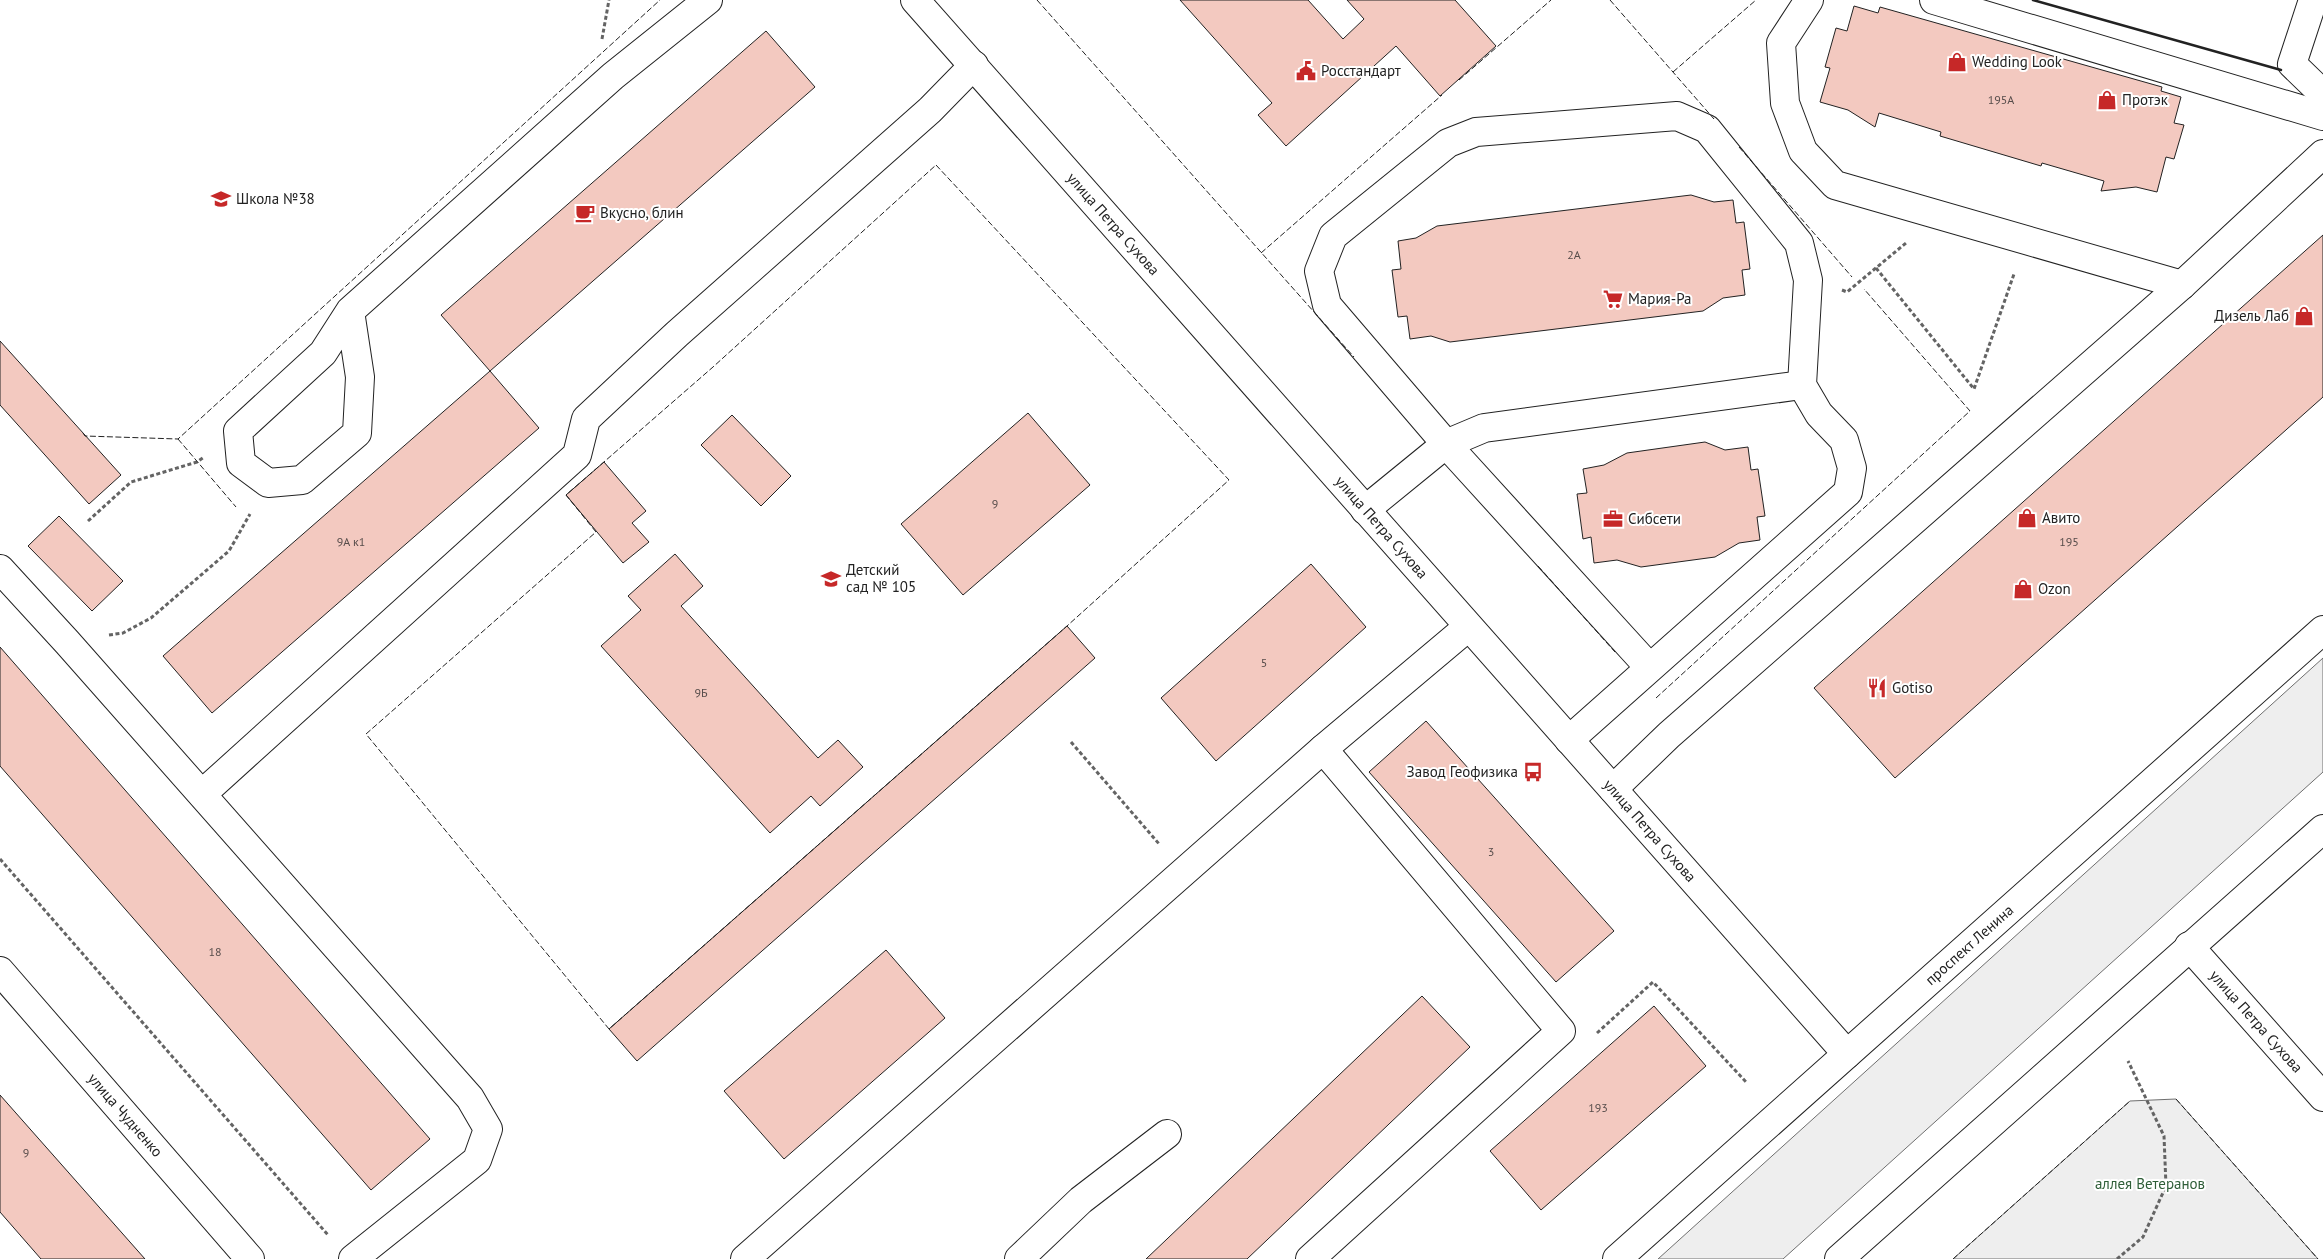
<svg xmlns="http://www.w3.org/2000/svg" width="2323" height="1259" font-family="'PT Sans',sans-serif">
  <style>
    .green { fill: #eee; stroke: #6f6f6f }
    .building { fill: #f3c9c0; stroke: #222 }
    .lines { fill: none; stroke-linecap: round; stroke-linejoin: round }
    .minor-casing { stroke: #222; stroke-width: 30 }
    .major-casing { stroke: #222; stroke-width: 30 }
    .path { stroke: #646464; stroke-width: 3; stroke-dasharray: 4 2.5; stroke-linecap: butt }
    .minor { stroke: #fff; stroke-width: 28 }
    .major { stroke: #fff; stroke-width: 28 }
    .fence { stroke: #222; stroke-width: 1; stroke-dasharray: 6 2.5; stroke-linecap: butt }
    .wall { stroke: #222; stroke-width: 2.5 }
    .labels { text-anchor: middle; stroke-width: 4; stroke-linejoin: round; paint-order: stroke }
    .number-label { font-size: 12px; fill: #564c4a }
    .poi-label { font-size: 15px; fill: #222; stroke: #fff; text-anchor: start }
    .street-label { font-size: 15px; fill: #222; stroke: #fff }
    .park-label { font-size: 15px; fill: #2f5e38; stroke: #fff }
  </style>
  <rect width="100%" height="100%" fill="#fff"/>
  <g class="green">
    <path d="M2323 658V772L1783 1259H1658Z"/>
    <path d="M2176 1099 2318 1259H1953L2130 1101Z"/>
  </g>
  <g class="building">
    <path d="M1180 0H1308L1343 39 1364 19 1347 0H1455L1496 46 1440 96 1396 46 1286 146 1258 115 1272 103Z"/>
    <path d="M1854 6 1878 13 1880 7 2162 87 2161 91 2181 97 2174 123 2184 125 2174 159 2166 157 2157 192 2136 187 2101 191 2104 181 2042 163 2041 166 1940 136 1941 132 1879 113 1875 127 1848 110 1820 102 1830 68 1825 67 1836 28 1847 31Z"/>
    <path d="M766 31 815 87 490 371 441 315Z"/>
    <path d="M1691 195 1714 202 1733 200 1736 223 1744 222 1750 269 1742 270 1745 295 1723 298 1703 311 1450 342 1431 336 1410 339 1407 316 1398 317 1392 270 1401 269 1398 241 1416 238 1437 226Z"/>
    <path d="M2323 235V397L1895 778 1814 688Z"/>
    <path d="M0 341 121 475 89 504 0 405Z"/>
    <path d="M490 371 539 428 212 713 163 656Z"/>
    <path d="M1028 413 1090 485 963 595 901 524Z"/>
    <path d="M732 415 791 476 761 506 701 445Z"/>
    <path d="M1705 442 1725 450 1748 447 1751 470 1758 469 1765 516 1757 517 1760 540 1739 543 1715 557 1641 567 1617 560 1594 563 1591 537 1583 539 1577 494 1587 493 1583 469 1604 465 1627 453Z"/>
    <path d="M604 462 646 511 632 523 649 542 623 563 566 495Z"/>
    <path d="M59 516 123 581 92 611 28 546Z"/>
    <path d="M675 554 703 586 681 606 818 758 838 740 863 767 820 806 811 796 770 833 601 646 641 610 628 596Z"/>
    <path d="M1311 564 1366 627 1216 761 1161 698Z"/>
    <path d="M1067 626 1095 658 637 1061 609 1029Z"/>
    <path d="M0 647 430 1139 371 1190 0 766Z"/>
    <path d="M1426 721 1614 931 1556 982 1369 772Z"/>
    <path d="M886 950 945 1018 784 1159 724 1091Z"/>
    <path d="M1422 996 1470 1047 1247 1259H1146Z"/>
    <path d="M1654 1006 1706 1066 1541 1210 1490 1151Z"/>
    <path d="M0 1095 145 1259H41L0 1212Z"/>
  </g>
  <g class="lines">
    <defs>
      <g id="minor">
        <path id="s1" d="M915 0 1847 1054"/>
        <path d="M1809 0 1781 43 1785 103 1803 151 1835 185 2182 285"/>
        <path d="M1934 0 2323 116"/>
        <path d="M2313 0 2292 64 2323 94"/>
        <path d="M350 311 360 377 357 433 302 480 268 483 241 463 238 431 323 353 350 311 613 76 708 0"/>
        <path d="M1365 510 1446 444 1484 428 1802 385"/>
        <path d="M0 569 67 642 470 1098 488 1129 477 1160 353 1259"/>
        <path d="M1569 740 1848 492 1852 468 1844 440 1819 414 1802 385 1808 280 1799 243 1707 129 1677 116 1476 132 1448 143 1333 236 1319 271 1327 305 1446 444 1649 667"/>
        <path d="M1613 789 1669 735 2182 285 2323 154"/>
        <path d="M202 794 577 455 586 419 677 334 930 110 974 65"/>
        <path id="s2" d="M2189 946 2323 1097"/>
        <path id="s3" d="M0 971 250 1259"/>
        <path d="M745 1259 1323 749 1468 627"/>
        <path d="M1019 1259 1081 1200 1167 1134"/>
        <path d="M1310 1259 1561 1031 1323 749"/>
      </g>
      <g id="major">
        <path id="s4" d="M1617 1259 2323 630"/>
        <path d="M1839 1259 2323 829"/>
      </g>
    </defs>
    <use href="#minor" class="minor-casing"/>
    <use href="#major" class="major-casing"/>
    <g class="path">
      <path d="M602 39 609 0"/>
      <path d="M1876 268 1974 389 2014 274"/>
      <path d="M1842 290 1847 292 1906 243"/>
      <path d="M88 521 131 482 197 462 204 457"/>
      <path d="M109 635 123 633 151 618 229 551 250 514"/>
      <path d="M1071 742 1160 845"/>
      <path d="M0 859 328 1235"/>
      <path d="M1597 1033 1653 982 1746 1082"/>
      <path d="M2117 1259 2143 1237 2166 1186 2164 1136 2128 1061"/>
    </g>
    <use href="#minor" class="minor"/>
    <use href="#major" class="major"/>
    <g class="fence">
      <path d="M1037 0 1354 357"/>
      <path d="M1610 0 1714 119"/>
      <path d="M1673 72 1756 0"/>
      <path d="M1459 80 1551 0"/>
      <path d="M1739 147 1852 277"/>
      <path d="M936 165 1229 480 1067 626 609 1029 366 734 596 532 566 495 713 367Z"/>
      <path d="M1261 253 1442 95"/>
      <path d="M83 433 85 436 178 439 660 0"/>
      <path d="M178 439 236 507"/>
      <path d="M1538 566 1615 652"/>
      <path d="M1656 698 1970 411 1864 289"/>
      <path d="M2176 1099 2318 1259"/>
      <path d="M1953 1259 2130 1101"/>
    </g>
    <path class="wall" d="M2033 0 2281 70"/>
  </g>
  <defs>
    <symbol id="shop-bare" viewBox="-9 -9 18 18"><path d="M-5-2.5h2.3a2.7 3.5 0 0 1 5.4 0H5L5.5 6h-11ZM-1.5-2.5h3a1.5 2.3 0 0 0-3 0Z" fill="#c62828" stroke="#fff" stroke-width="2.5" paint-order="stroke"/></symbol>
    <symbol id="civic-bare" viewBox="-9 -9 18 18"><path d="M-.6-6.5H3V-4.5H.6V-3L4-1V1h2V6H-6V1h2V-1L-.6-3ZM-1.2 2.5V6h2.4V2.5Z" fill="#c62828" stroke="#fff" stroke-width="2.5" paint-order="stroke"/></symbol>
    <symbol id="school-bare" viewBox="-9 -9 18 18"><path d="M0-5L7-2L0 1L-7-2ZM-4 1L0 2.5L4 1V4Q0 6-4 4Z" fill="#c62828" stroke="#fff" stroke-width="2.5" paint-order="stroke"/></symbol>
    <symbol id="cafe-bare" viewBox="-9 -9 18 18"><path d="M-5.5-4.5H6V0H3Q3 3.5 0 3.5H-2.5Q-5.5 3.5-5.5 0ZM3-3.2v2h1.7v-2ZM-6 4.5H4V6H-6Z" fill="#c62828" stroke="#fff" stroke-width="2.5" paint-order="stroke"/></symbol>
    <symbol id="supermarket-bare" viewBox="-9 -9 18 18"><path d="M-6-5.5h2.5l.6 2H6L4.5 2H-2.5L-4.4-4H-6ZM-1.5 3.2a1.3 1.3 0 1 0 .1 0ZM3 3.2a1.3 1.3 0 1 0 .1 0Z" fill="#c62828" stroke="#fff" stroke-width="2.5" paint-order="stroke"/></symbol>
    <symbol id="office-bare" viewBox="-9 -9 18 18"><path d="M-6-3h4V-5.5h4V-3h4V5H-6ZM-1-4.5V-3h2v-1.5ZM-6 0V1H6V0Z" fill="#c62828" stroke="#fff" stroke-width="2.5" paint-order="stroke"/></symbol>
    <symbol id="restaurant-bare" viewBox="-9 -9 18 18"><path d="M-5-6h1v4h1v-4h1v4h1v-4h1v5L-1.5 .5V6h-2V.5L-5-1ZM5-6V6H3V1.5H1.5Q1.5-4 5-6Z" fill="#c62828" stroke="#fff" stroke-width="2.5" paint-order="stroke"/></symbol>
    <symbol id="bus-bare" viewBox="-9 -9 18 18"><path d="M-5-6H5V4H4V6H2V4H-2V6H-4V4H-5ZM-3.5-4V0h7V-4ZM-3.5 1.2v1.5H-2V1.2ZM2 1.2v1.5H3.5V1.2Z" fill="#c62828" stroke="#fff" stroke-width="2.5" paint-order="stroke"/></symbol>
  </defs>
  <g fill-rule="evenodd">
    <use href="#shop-bare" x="1943" y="48" width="28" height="28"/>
    <use href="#civic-bare" x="1292" y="57" width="28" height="28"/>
    <use href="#shop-bare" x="2093" y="86" width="28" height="28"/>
    <use href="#school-bare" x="207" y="185" width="28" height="28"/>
    <use href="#cafe-bare" x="571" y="199" width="28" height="28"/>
    <use href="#supermarket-bare" x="1599" y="285" width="28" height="28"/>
    <use href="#shop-bare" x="2290" y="302" width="28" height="28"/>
    <use href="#shop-bare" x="2013" y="504" width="28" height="28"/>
    <use href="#office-bare" x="1599" y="505" width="28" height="28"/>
    <use href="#school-bare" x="817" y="565" width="28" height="28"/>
    <use href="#shop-bare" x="2009" y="575" width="28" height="28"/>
    <use href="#restaurant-bare" x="1863" y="674" width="28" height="28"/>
    <use href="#bus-bare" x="1519" y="758" width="28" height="28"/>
  </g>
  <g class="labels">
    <g class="number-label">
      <text x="2001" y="104">195А</text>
      <text x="1574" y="259">2А</text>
      <text x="995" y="508">9</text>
      <text x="351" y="546">9А к1</text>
      <text x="2069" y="546">195</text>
      <text x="1264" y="667">5</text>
      <text x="701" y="697">9Б</text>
      <text x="1491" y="856">3</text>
      <text x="215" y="956">18</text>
      <text x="1598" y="1112">193</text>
      <text x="26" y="1157">9</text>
    </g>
    <g class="poi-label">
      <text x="1972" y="67">Wedding Look</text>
      <text x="1321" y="76">Росстандарт</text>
      <text x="2122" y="105">Протэк</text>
      <text x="236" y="204">Школа №38</text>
      <text x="600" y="218">Вкусно, блин</text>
      <text x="1628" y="304">Мария-Ра</text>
      <text x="2289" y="321" text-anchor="end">Дизель Лаб</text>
      <text x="2042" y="523">Авито</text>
      <text x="1628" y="524">Сибсети</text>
      <text x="846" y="575">Детский<tspan x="846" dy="17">сад № 105</tspan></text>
      <text x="2038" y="594">Ozon</text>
      <text x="1892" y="693">Gotiso</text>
      <text x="1518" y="777" text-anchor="end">Завод Геофизика</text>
    </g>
    <g class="street-label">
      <text dy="5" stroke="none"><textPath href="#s1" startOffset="299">улица Петра Сухова</textPath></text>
      <text dy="5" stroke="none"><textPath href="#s1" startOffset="704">улица Петра Сухова</textPath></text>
      <text dy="5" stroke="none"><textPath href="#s1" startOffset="1109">улица Петра Сухова</textPath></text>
      <text dy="5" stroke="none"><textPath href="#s4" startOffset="472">проспект Ленина</textPath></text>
      <text dy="5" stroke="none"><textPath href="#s2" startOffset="101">улица Петра Сухова</textPath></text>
      <text dy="5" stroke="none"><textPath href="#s3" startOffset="191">улица Чудненко</textPath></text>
    </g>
    <g class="park-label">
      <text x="2150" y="1189">аллея Ветеранов</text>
    </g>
  </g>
</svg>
